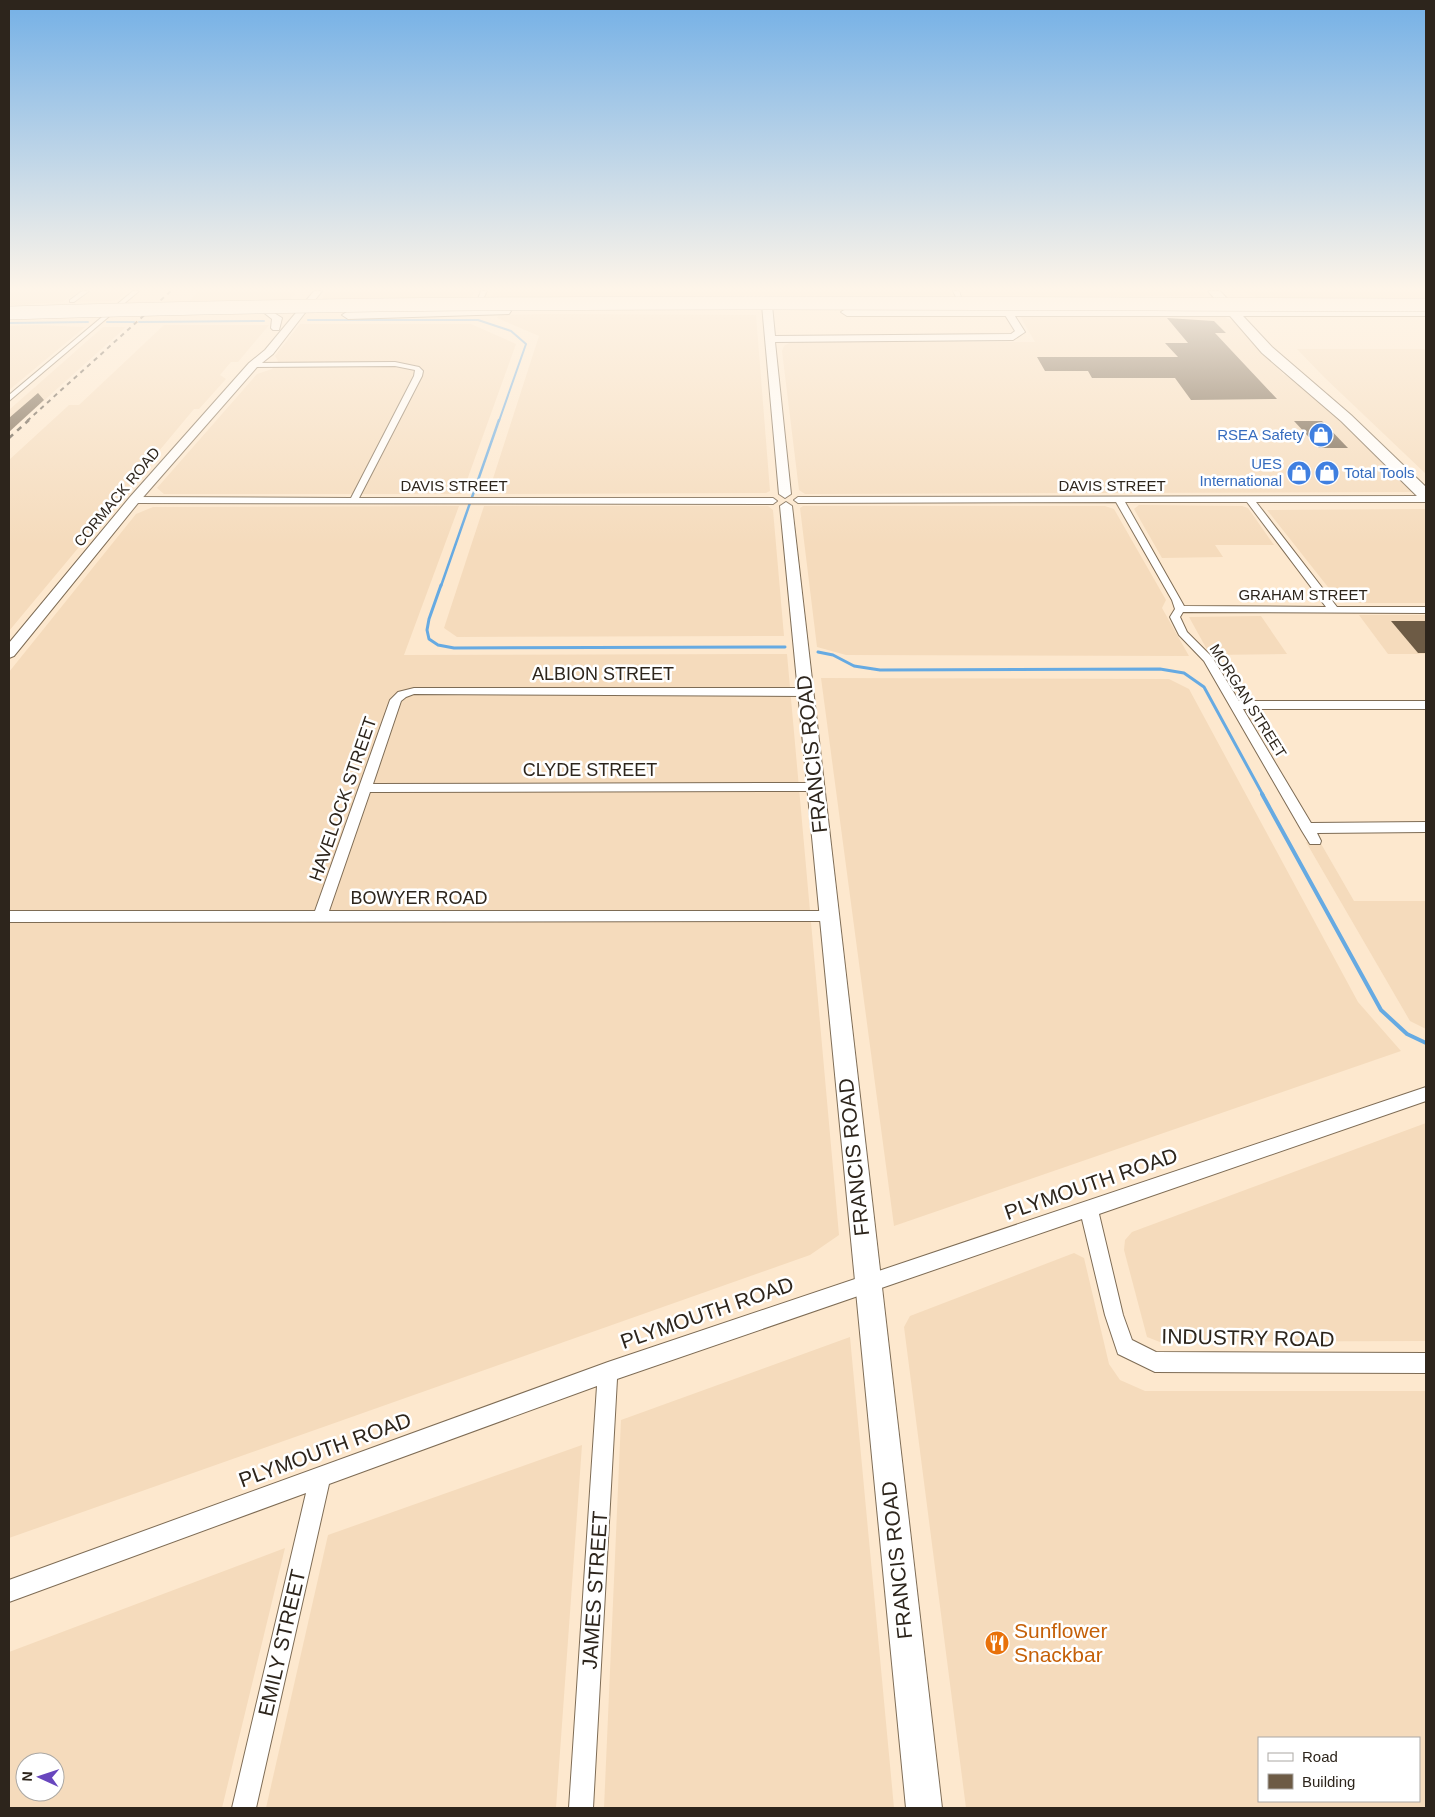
<svg xmlns="http://www.w3.org/2000/svg" width="1435" height="1817" font-family="Helvetica,sans-serif">
  <style>
    .built { fill: #f5dbbc; fill-rule: evenodd }
    .lines { fill: none; stroke-linecap: round; stroke-linejoin: round }
    .stream-far3 { stroke: #66aae2; stroke-width: 2 }
    .stream-far2 { stroke: #66aae2; stroke-width: 2.5 }
    .stream-far1 { stroke: #66aae2; stroke-width: 3 }
    .stream { stroke: #66aae2; stroke-width: 4 }
    .building { fill: #6d5b45 }
    .street-casing { stroke: #7e6c55; stroke-width: 2 }
    .secondary-casing { stroke: #7e6c55; stroke-width: 2 }
    .highway-casing { stroke: #7e6c55; stroke-width: 2 }
    .street { fill: #fff; fill-rule: evenodd }
    .secondary { fill: #fff; fill-rule: evenodd }
    .highway { fill: #fff; fill-rule: evenodd }
    .rail-far1 { stroke: #554b3e; stroke-width: 2; stroke-dasharray: 4.5 4.5; stroke-linecap: butt }
    .rail { stroke: #554b3e; stroke-width: 2.5; stroke-dasharray: 5.5 5.5; stroke-linecap: butt }
    .highway-bridge-casing { stroke: #7e6c55; stroke-width: 14; stroke-linecap: butt }
    .highway-bridge { stroke: #fff; stroke-width: 13 }
    .labels { text-anchor: middle; stroke-width: 5; stroke-linejoin: round; paint-order: stroke }
    .far-shop-label { font-size: 15px; fill: #366cbe; stroke: #fff; text-anchor: end }
    .far-street-label { font-size: 15px; fill: #2d251c; stroke: #fff }
    .street-label { font-size: 18px; fill: #2d251c; stroke: #fff }
    .near-street-label { font-size: 21px; fill: #2d251c; stroke: #fff }
    .near-food-label { font-size: 21px; fill: #c56008; stroke: #fff; text-anchor: start }
  </style>
  <rect width="100%" height="100%" fill="#fde8ce"/>
  <g class="built">
    <path d="M9 291H80L62 302 16 305 9 304Z"/>
    <path d="M91 291H128L117 300 111 301 77 302Z"/>
    <path d="M199 291H298L289 300 187 303Z"/>
    <path d="M327 291H475L471 299H322Z"/>
    <path d="M494 291H950L952 295 491 297Z"/>
    <path d="M969 291H1205L1207 292 1203 296 971 295Z"/>
    <path d="M1243 291H1426V301L1260 299Z"/>
    <path d="M550 314 756 315 770 491 766 493 488 494 539 336 497 318 499 315Z"/>
    <path d="M1028 314H1211L1223 316 1233 321 1283 374 1302 385 1335 414 1414 491 1413 492 805 494 799 490 782 351 784 346 789 343 799 342H1035L1020 316Z"/>
    <path d="M300 324H471L516 344 462 494H164L157 488 257 374 272 369 278 361 275 356Z"/>
    <path d="M36 325 85 327 9 390V326Z"/>
    <path d="M164 325H269L238 362H231L220 375 226 379 199 409H194L9 631V460L69 405H79Z"/>
    <path d="M103 327H126L9 432V410Z"/>
    <path d="M1297 349H1426V474L1324 377Z"/>
    <path d="M1139 505 1242 506 1248 508 1274 545H1215L1223 557 1162 558 1134 509Z"/>
    <path d="M459 506 404 655 787 654 839 1235 810 1255 9 1538V672L136 514 153 507Z"/>
    <path d="M484 506H768L773 510 784 636 457 637 444 628Z"/>
    <path d="M803 506H1105L1114 509 1166 600 1162 608 1189 656 846 655 817 647 800 508Z"/>
    <path d="M1426 509V603H1346L1339 601 1267 510Z"/>
    <path d="M1359 615H1426V654H1388Z"/>
    <path d="M1261 616 1287 654 1210 655 1189 617Z"/>
    <path d="M821 678 1169 679 1189 689 1358 1002 1401 1051 894 1226Z"/>
    <path d="M1306 842H1320L1354 901H1426V1029L1410 1021Z"/>
    <path d="M1426 1123V1341L1160 1342 1147 1337 1124 1250 1125 1240 1132 1232Z"/>
    <path d="M1074 1253 1084 1258 1109 1364 1120 1380 1145 1391H1426V1808H966L904 1327 910 1316ZM1259 1738H1419V1801H1259Z"/>
    <path d="M850 1337 894 1808H604L621 1420Z"/>
    <path d="M582 1445 556 1808H266L328 1535Z"/>
    <path d="M285 1548 222 1808H9V1652ZM25 1762H55V1792H25Z"/>
  </g>
  <g class="lines">
    <g class="stream-far3">
      <path d="M308 320H478L511 331 526 344 499 421"/>
      <path d="M107 322H134"/>
      <path d="M139 322 264 321"/>
      <path d="M9 323 88 322"/>
    </g>
    <path class="stream-far2" d="M441 586 499 420"/>
    <g class="stream-far1">
      <path d="M441 585 429 619 427 630 429 639 438 645 454 648 785 647"/>
      <path d="M818 652 833 655 854 666 880 670 1160 669 1184 673 1204 687 1263 795"/>
    </g>
    <path class="stream" d="M1262 794 1381 1010 1407 1034 1426 1043"/>
  </g>
  <g class="building">
    <path d="M1167 318 1214 321 1226 333H1215L1277 399 1191 400 1175 378H1092L1088 371H1045L1037 357H1178L1165 343H1188Z"/>
    <path d="M38 393 44 400 9 432V418Z"/>
    <path d="M1294 421H1322L1348 448H1319Z"/>
    <path d="M1391 621H1426V653H1418Z"/>
  </g>
  <g class="lines">
    <defs>
      <g id="street">
        <path d="M82 291H89L74 302H70V300Z"/>
        <path d="M133 291H139L9 401V395Z"/>
        <path d="M481 291H487L478 309H474Z"/>
        <path d="M953 291H959L963 303H959Z"/>
        <path d="M395 362 419 367 423 371 422 376 359 498H773L777 501 773 504 134 503 130 500 134 497 351 498 414 376 415 370 395 366 253 367 250 365 253 363Z"/>
        <path d="M1426 496V502H1256L1337 607H1426V613L1183 612 1180 617 1187 632 1212 657 1239 701H1426V709H1243L1311 823 1426 822V832L1317 833 1321 841 1320 844H1310L1302 831 1204 661 1179 635 1170 617 1175 609 1172 600 1116 502 798 503 794 500 798 497ZM1125 502H1247L1326 607 1184 606Z"/>
        <path d="M414 688H805L811 692 805 696 414 694 406 697 401 701 373 784 815 783 821 787 815 791 370 792 329 911H829L834 912 836 916 834 920 829 921 9 922V911H315L390 700 398 692Z"/>
        <path d="M1426 1087V1101L1099 1214 1123 1315 1132 1340 1156 1352 1426 1353V1373L1155 1372 1118 1354 1105 1315 1082 1219 617 1379 593 1808H569L597 1386 329 1484 256 1808H232L306 1493 9 1602V1580L608 1362Z"/>
      </g>
      <g id="secondary">
        <path d="M314 291H322L273 354 257 367 138 503 14 656 9 658V643L130 497 249 363 265 350Z"/>
        <path d="M767 302 772 305 775 336 1011 334 1015 331 1005 315 1010 312 1013 313 1025 332 1013 340 775 342 791 494 785 498 779 494 762 305Z"/>
        <path d="M268 309 282 318 279 330H273L271 328 272 319 263 312Z"/>
        <path d="M786 502 792 506 942 1808H906L780 506Z"/>
      </g>
      <g id="highway">
        <path d="M1208 291H1220L1236 308H1426V316H1243L1272 347 1351 415 1426 487V501L1420 499 1341 421 1262 353 1230 316H847L841 312 847 308H1223Z"/>
        <path d="M505 307 511 311 509 314 348 319 342 315 348 311Z"/>
      </g>
    </defs>
    <use href="#street" class="street-casing"/>
    <use href="#secondary" class="secondary-casing"/>
    <use href="#highway" class="highway-casing"/>
    <use href="#street" class="street"/>
    <use href="#secondary" class="secondary"/>
    <use href="#highway" class="highway"/>
    <path class="rail-far1" d="M27 421 171 291"/>
    <path class="rail" d="M9 438 29 420"/>
    <defs>
      <path id="highway-bridge" d="M9 313C481 298 954 304 1426 305"/>
    </defs>
    <use href="#highway-bridge" class="highway-bridge-casing"/>
    <use href="#highway-bridge" class="highway-bridge"/>
  </g>
  <linearGradient id="sky" x2="0" y2="1"><stop stop-color="#74b0e6"/><stop offset="0.53" stop-color="#fef5e9"/><stop offset="1" stop-color="#fef5e9" stop-opacity="0"/></linearGradient>
  <rect width="1435" height="545" fill="url(#sky)"/>
  <defs>
    <symbol id="shop-disc" viewBox="-11 -11 22 22"><circle r="9.5" fill="#3f7fe0" stroke="#fff"/><path d="M-5-2.5h2.3a2.7 3.5 0 0 1 5.4 0H5L5.5 6h-11ZM-1.5-2.5h3a1.5 2.3 0 0 0-3 0Z" fill="#fff"/></symbol>
    <symbol id="restaurant-disc" viewBox="-11 -11 22 22"><circle r="9.5" fill="#e8710a" stroke="#fff"/><path d="M-5-6h1v4h1v-4h1v4h1v-4h1v5L-1.5 .5V6h-2V.5L-5-1ZM5-6V6H3V1.5H1.5Q1.5-4 5-6Z" fill="#fff"/></symbol>
  </defs>
  <g fill-rule="evenodd">
    <use href="#shop-disc" x="1307" y="421" width="28" height="28"/>
    <use href="#shop-disc" x="1285" y="459" width="28" height="28"/>
    <use href="#shop-disc" x="1313" y="459" width="28" height="28"/>
    <use href="#restaurant-disc" x="983" y="1629" width="28" height="28"/>
  </g>
  <g class="labels">
    <g class="far-shop-label">
      <text x="1304" y="440">RSEA Safety</text>
      <text x="1282" y="469">UES<tspan x="1282" dy="17">International</tspan></text>
      <text x="1344" y="478" text-anchor="start">Total Tools</text>
    </g>
    <g class="far-street-label">
      <text x="454" y="491">DAVIS STREET</text>
      <text x="1112" y="491">DAVIS STREET</text>
      <text transform="translate(117 497) rotate(-50)" y="5">CORMACK ROAD</text>
      <text x="1303" y="600">GRAHAM STREET</text>
      <text transform="translate(1248 701) rotate(58)" y="5">MORGAN STREET</text>
    </g>
    <g class="street-label">
      <text x="603" y="680">ALBION STREET</text>
      <text x="590" y="776">CLYDE STREET</text>
      <text transform="translate(343 799) rotate(-71)" y="6">HAVELOCK STREET</text>
      <text x="419" y="904">BOWYER ROAD</text>
    </g>
    <g class="near-street-label">
      <text transform="translate(812 754) rotate(-96)" y="7">FRANCIS ROAD</text>
      <text transform="translate(854 1157) rotate(-96)" y="7">FRANCIS ROAD</text>
      <text transform="translate(1091 1184) rotate(-19)" y="7">PLYMOUTH ROAD</text>
      <text transform="translate(707 1313) rotate(-19)" y="7">PLYMOUTH ROAD</text>
      <text transform="translate(1248 1338) rotate(1)" y="7">INDUSTRY ROAD</text>
      <text transform="translate(325 1450) rotate(-20)" y="7">PLYMOUTH ROAD</text>
      <text transform="translate(897 1560) rotate(-96)" y="7">FRANCIS ROAD</text>
      <text transform="translate(595 1590) rotate(-86)" y="7">JAMES STREET</text>
      <text transform="translate(282 1643) rotate(-77)" y="7">EMILY STREET</text>
    </g>
    <g class="near-food-label">
      <text x="1014" y="1638">Sunflower<tspan x="1014" dy="24">Snackbar</tspan></text>
    </g>
  </g>
  <rect width="1435" height="1817" fill="none" stroke="#2d251c" stroke-width="20"/>
  <rect x="1258" y="1737" width="162" height="65" fill="#ffffff" stroke="#aba8a4"/>
  <rect x="1268" y="1753" width="25" height="8" fill="#ffffff" stroke="#aba8a4"/>
  <text x="1302" y="1762" font-size="15" fill="#2d251c">Road</text>
  <rect x="1268" y="1774" width="25" height="15" fill="#6d5b45" stroke="#aba8a4"/>
  <text x="1302" y="1787" font-size="15" fill="#2d251c">Building</text>
  <g transform="translate(40 1777) rotate(273)"><circle r="24" fill="#ffffff" stroke="#aba8a4"/>
  <path d="M0-4L9 19L0 12L-9 19Z" fill="#6846be"/>
  <text y="-8" font-size="14" font-weight="bold" text-anchor="middle" fill="#2d251c">N</text>
  </g>
</svg>
